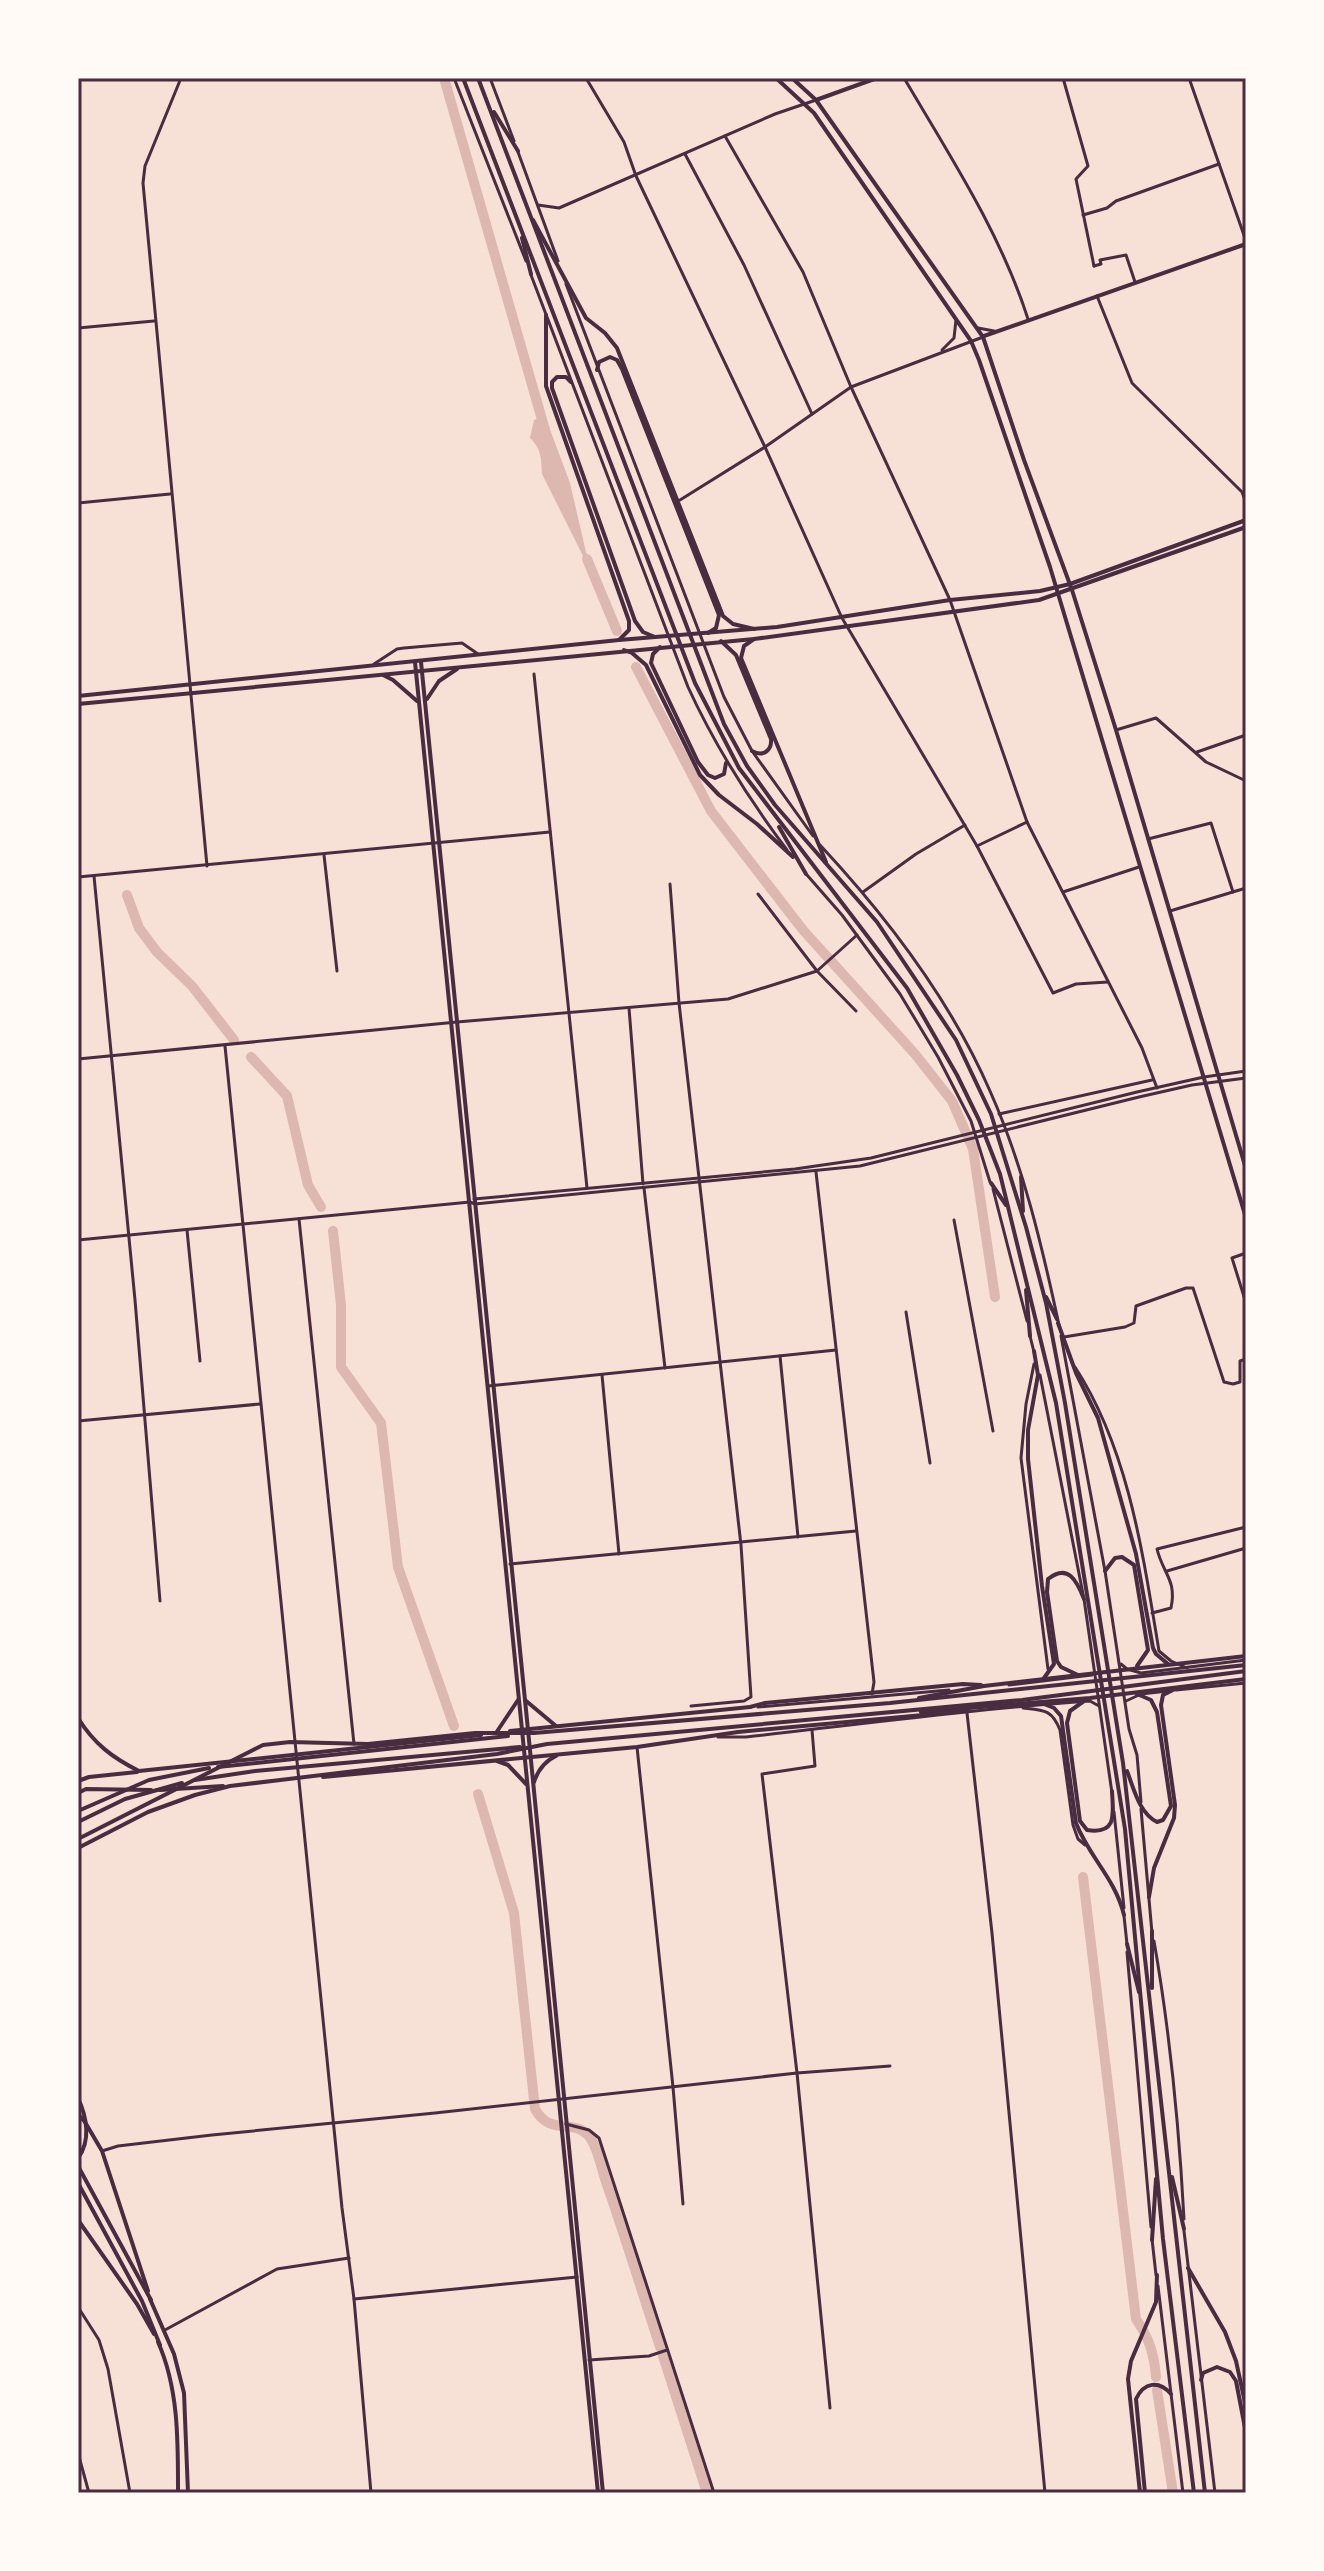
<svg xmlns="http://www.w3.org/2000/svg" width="1324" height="2571" viewBox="0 0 1324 2571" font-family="Cabin,sans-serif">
	<rect width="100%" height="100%" fill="#f7e1d7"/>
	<!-- water -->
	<path fill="#dcb8b0" d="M545,416L570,483L586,552L595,571L591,572L542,474C541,460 542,449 530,438L534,420Z"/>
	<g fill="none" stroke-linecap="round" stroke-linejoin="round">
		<!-- river -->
		<g stroke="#dcb8b0" stroke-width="10">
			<path d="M444,78L545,430"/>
			<path d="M587,559L617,631"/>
			<path d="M636,667L711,811L803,930L915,1054L952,1101L973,1149L995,1297"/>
			<path d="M127,895L139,928L157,952L192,986L234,1040"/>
			<path d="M251,1057L287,1096L308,1185L321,1207"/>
			<path d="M333,1231L341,1305V1367L381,1423L398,1567L454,1726"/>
			<path d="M478,1794L514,1913L535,2109C550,2136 573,2119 588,2135C598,2146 601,2168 606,2182C625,2236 642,2292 660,2347"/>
			<path d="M1083,1877L1136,2319C1149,2338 1154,2353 1156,2377"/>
			<path d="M663,2356L707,2493"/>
			<path d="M1157,2390L1173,2493"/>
		</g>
		<!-- minor -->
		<g stroke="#4a2c40" stroke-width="3">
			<path d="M181,78L145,166L143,183L207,866"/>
			<path d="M586,78L624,142L636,176L765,447L842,618L977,846L1053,993L1076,984L1108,982"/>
			<path d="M904,78C950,156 1000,232 1028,319"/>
			<path d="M1063,78L1088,166L1076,179L1094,266"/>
			<path d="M725,136L803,272L851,387L950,600L1027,822L1142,1048L1157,1088"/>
			<path d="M685,154L744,265L812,414"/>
			<path d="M1083,215L1107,208L1116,201L1219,164"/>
			<path d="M1094,266L1101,264L1100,260L1126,255L1135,282"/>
			<path d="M1097,296L1132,383L1242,492L1246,503"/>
			<path d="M78,328L154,321"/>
			<path d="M78,503L170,494"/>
			<path d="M374,664L397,649L404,648L462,643L478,654"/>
			<path d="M534,674L587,1188"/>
			<path d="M1116,730L1156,718L1206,762L1246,781"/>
			<path d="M1197,752L1246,735"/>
			<path d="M1148,839L1211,823L1233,892"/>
			<path d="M977,846L1027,822"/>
			<path d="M324,855L337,971"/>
			<path d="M94,876L135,1300L160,1601"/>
			<path d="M78,877L550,832"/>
			<path d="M670,884L679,1003L741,1545L751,1697L744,1701L691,1706"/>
			<path d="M863,892L916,854L965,825"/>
			<path d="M1063,892L1139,867"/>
			<path d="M758,894L817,971L856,1011"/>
			<path d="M1170,911L1246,888"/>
			<path d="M629,1008L643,1184"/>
			<path d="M225,1046L342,2208L354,2299L371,2493"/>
			<path d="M78,1059L457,1022L728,999L817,971L857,935"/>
			<path d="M999,1114L1152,1080"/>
			<path d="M816,1172L874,1682L872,1694"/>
			<path d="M644,1188L665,1368"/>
			<path d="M299,1219L354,1744"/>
			<path d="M954,1220L993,1431"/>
			<path d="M187,1230L200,1361"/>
			<path d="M1246,1253L1232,1258L1246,1303"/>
			<path d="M906,1312L930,1463"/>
			<path d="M1064,1337L1125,1327L1134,1323L1136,1306L1186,1288H1193L1224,1382L1233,1384L1240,1382V1361L1246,1359"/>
			<path d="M780,1356L798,1537"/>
			<path d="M602,1375L619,1554"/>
			<path d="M488,1386L836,1350"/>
			<path d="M78,1421L260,1404"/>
			<path d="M510,1564L856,1531"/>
			<path d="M1167,1571L1246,1548"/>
			<path d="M1152,1613L1171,1608C1177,1580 1163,1574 1157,1549L1246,1527"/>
			<path d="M967,1713L992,1933L1045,2493"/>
			<path d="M812,1730L815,1766L762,1774L797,2073L830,2408"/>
			<path d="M637,1747L673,2087L683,2204"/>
			<path d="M566,2124L589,2130L599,2138L714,2493"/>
			<path d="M102,2151L118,2146L212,2135L435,2113L797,2073L890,2066"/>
			<path d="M354,2299L577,2277"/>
			<path d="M78,2307L99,2340L108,2369L130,2493"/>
			<path d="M165,2330L277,2269L349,2258"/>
			<path d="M589,2360L649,2356L667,2350"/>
			<path d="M78,2453L89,2493"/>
			<path d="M355,2493L371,2492"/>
		</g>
		<!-- tertiary -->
		<g stroke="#4a2c40" stroke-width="3">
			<path d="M454,78L526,261"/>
			<path d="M490,78L514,141"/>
			<path d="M1189,78L1246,241"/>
			<path d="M518,152L558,261"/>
			<path d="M538,205L559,208L775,114L816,100"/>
			<path d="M531,275L688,687C715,746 748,798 787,850"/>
			<path d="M566,284L724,697L752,751L813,836"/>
			<path d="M978,328L994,331"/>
			<path d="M942,350L954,338L956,320"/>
			<path d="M680,500L765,447L851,387L983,337"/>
			<path d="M820,845C888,918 950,999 990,1091C1023,1165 1042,1246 1059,1325"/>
			<path d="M807,875L842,915L900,994L938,1057L971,1121L990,1182"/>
			<path d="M993,1189L1027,1321"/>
			<path d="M474,1199L795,1169L871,1158L1137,1092L1204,1077L1246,1071"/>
			<path d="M78,1240L470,1202L475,1204L860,1166L1139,1097L1192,1085L1246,1078"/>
			<path d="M1030,1336L1034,1352"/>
			<path d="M1061,1336L1105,1571L1129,1729L1137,1755L1141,1802"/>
			<path d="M1034,1364L1026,1404L1021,1458L1048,1669"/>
			<path d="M1075,1367C1129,1450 1143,1555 1159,1651L1171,1661L1187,1668"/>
			<path d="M1040,1375L1084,1599L1112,1793"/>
			<path d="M1121,1664L1127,1669L1141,1673L1246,1660"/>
			<path d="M1009,1685L1092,1675"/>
			<path d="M1176,1690L1246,1683"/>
			<path d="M1126,1701L1141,1694L1168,1691"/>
			<path d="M758,1707L949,1690"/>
			<path d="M1023,1708C1043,1710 1052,1709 1060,1730L1073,1825L1078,1839L1085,1845"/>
			<path d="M718,1737H746C860,1724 975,1709 1090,1701L1099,1706"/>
			<path d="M1141,1809L1152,1933"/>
			<path d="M1114,1812L1124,1908"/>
			<path d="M1124,1916L1127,1944"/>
			<path d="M1154,1941C1170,2033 1179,2125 1184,2219"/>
			<path d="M1127,1952L1151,2227"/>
			<path d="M1184,2231L1215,2493"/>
			<path d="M1152,2239L1156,2275"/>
			<path d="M1158,2286L1183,2493"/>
		</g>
		<!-- secondary -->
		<g stroke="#4a2c40" stroke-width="4">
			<path d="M776,78L814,113L971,341L979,360L1050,567L1246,1218"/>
			<path d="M792,78L816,100L983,337L1024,460L1072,590L1116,730L1246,1169"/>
			<path d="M816,100L877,78"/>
			<path d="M984,336L1246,244"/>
			<path d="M415,662L522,1730"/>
			<path d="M421,662L528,1730"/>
			<path d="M383,675L393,680L417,701"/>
			<path d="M78,696L619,640L777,627L950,600L1040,591L1070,584L1246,520"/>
			<path d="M427,699L439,681L457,669"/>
			<path d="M78,704L754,639L1039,600L1246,527"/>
			<path d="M497,1761L508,1765L526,1784"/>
			<path d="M534,1782C538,1770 545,1761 556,1756"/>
		</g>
		<!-- primary -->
		<g stroke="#4a2c40" stroke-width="4">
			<path d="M525,1700L556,1726"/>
			<path d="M78,1718C94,1744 113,1758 139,1771L481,1735"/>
			<path d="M522,1730L598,2493"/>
			<path d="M528,1730L603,2493"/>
			<path d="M510,1731L750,1707"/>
			<path d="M496,1733L518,1700"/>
			<path d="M323,1777L637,1747L738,1732"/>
			<path d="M78,1781L89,1777L137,1772"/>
			<path d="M160,1790L223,1786"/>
			<path d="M78,1793L86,1789L151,1790"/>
			<path d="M78,2098C87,2117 91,2141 78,2158"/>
			<path d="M85,2122L102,2151L148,2291"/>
			<path d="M78,2220L137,2304L154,2334"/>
			<path d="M150,2299L174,2354L184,2393L188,2493"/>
			<path d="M158,2342C179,2389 178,2443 178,2493"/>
		</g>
		<!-- trunk -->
		<g stroke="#4a2c40" stroke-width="4">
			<path d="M463,78L695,683L739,768L907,988L957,1075L979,1120L1000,1174L1056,1403L1125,1829L1163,2239L1194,2493"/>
			<path d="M478,78L724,724L747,766L775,805L877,922L956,1040L991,1114L1026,1227L1046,1303L1065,1403L1123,1763L1205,2493"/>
			<path d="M494,112L518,151"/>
			<path d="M533,220L586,318L605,333L617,348L723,616L733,624L754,629"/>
			<path d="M522,238L531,274"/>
			<path d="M546,315V386L629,621V630L619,640"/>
			<path d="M597,370L599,362L610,357L617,360L622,369L719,615L716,628L708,633"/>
			<path d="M571,382L566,377H557L552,382V388L635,621L643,632L655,637"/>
			<path d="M754,639L744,646L741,658L826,862"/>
			<path d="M721,641L736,655L771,739C772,751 763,757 752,751"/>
			<path d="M660,647L653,654L651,663L698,762L708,775L715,778L724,774L726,763"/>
			<path d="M624,650L632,653L646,665L700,775L719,795L757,824L793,857"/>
			<path d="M779,827L806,874"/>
			<path d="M1021,1177L1023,1211"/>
			<path d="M991,1183L1006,1205"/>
			<path d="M1026,1290L1030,1336"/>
			<path d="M1046,1297L1057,1319"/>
			<path d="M1058,1323L1076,1373L1098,1418L1136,1554L1153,1648L1156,1654L1168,1664"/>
			<path d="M1034,1351L1038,1375L1028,1430V1459L1042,1586L1054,1664L1044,1678"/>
			<path d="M1105,1571L1115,1558L1122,1557L1134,1565L1148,1650L1137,1666"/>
			<path d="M1078,1675L1061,1667L1057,1661L1047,1592L1048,1579C1068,1563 1077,1581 1084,1599"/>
			<path d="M919,1698L984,1686L1246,1656"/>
			<path d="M1084,1701L1070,1711L1067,1723L1080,1821L1087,1830C1118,1835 1113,1813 1112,1791"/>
			<path d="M1044,1704L1054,1708L1061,1716L1076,1823C1089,1857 1115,1878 1124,1915"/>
			<path d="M750,1707L765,1703L963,1684L981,1685"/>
			<path d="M921,1712L1090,1698L1246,1679"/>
			<path d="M738,1732L967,1711"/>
			<path d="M218,1767L508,1736"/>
			<path d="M1127,1771C1134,1789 1139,1813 1157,1822L1163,1820L1171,1806L1157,1712L1151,1700L1137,1694"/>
			<path d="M195,1780L255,1771L520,1747"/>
			<path d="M78,1811L149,1780L209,1768"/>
			<path d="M78,1822L125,1799L182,1783"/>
			<path d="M78,1839L263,1745L290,1742L368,1744L475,1733H534L890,1703L1246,1665"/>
			<path d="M78,1848L148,1812L195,1795L230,1786L497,1754L547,1744L1022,1700L1246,1671"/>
			<path d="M1149,1897L1154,1868L1174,1818L1175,1805L1161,1705L1163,1695L1175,1689"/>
			<path d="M1152,1931V1988"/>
			<path d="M1127,1944L1139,1992"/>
			<path d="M78,2114L85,2122"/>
			<path d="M78,2166L151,2300"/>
			<path d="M1172,2177L1184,2229"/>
			<path d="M78,2183L142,2301L160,2345"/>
			<path d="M1152,2240L1156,2179"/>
			<path d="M1188,2268L1225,2332L1236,2361L1246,2407"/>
			<path d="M1201,2380L1203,2373L1217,2367L1230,2372L1236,2381L1246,2433"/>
			<path d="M1140,2493L1128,2379L1131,2361L1156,2302L1157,2275"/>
			<path d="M1145,2493L1136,2399C1144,2382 1159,2380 1171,2394"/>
		</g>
	</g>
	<!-- border -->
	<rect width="1324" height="2571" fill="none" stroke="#fffaf5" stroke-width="160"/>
	<rect x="80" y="80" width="1164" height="2411" fill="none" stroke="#4a2c40" stroke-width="3"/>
</svg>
